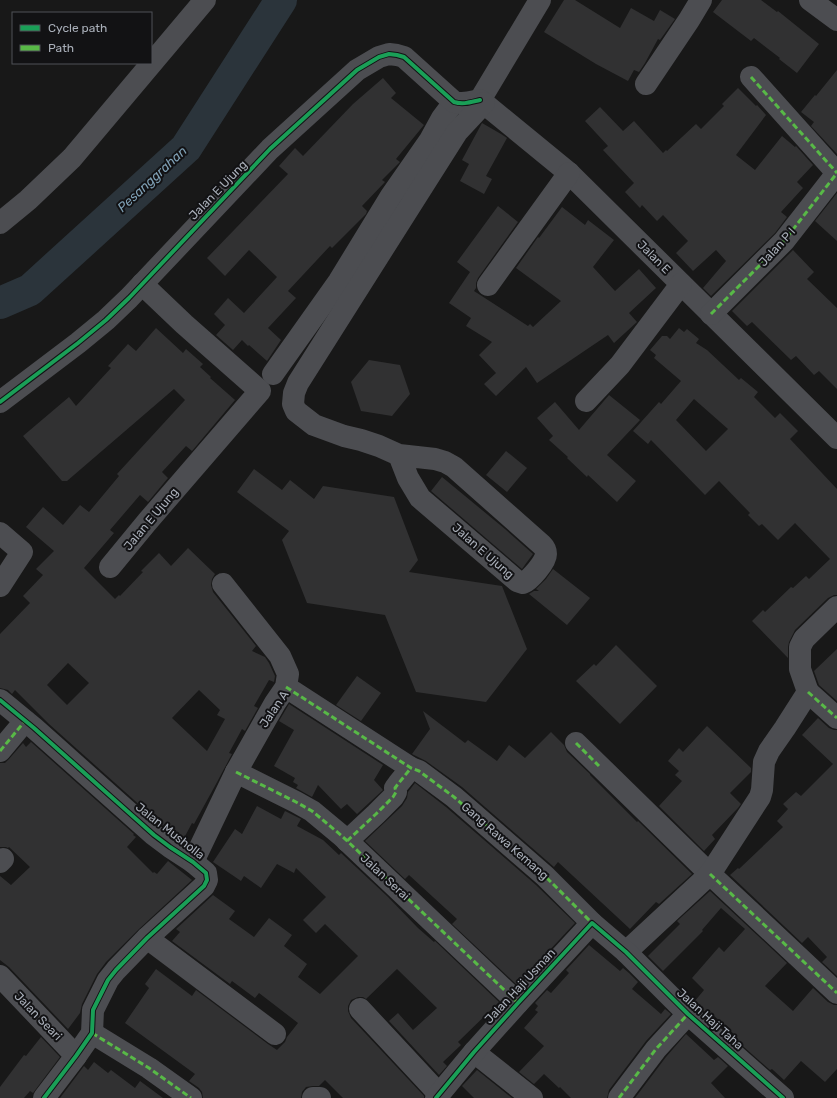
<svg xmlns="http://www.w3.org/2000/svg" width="837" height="1098" viewBox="0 0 837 1098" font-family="Rubik,sans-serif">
	<rect width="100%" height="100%" fill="#181818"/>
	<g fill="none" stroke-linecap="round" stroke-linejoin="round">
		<!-- river -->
		<path stroke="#2b343b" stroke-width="32" d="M0,303L30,290L186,148L281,0"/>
	</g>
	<!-- building -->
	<g fill="#313132" fill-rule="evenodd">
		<path d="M564,0H575L620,28L631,8L654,21L660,10L675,19L660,40L658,39L645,63L639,72L634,70L628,81L596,64L544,32Z"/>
		<path d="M722,0H761L777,12L778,11L819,44L797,73L779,59L780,58L754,38L751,41L713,12Z"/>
		<path d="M837,70V154L811,126L814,122L801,112L815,95L816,96Z"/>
		<path d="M383,78L396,93L391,98L424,125L396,159L400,162L382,180L385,182L362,206L367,211L366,214L332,248L330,246L288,291L296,298L268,328L281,340L267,361L249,345L248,346L242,340L233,350L216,335L225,325L214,314L228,298L244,313L277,277L249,250L225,276L207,258L288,174L279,166L295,148L303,156L353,104Z"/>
		<path d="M738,88L756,106L757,105L766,115L736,155L755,170L782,136L795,147L796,146L813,165L797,182L803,188L781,212L787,217L775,233L711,296L703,288L726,261L716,250L693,271L676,253L688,241L663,215L657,221L642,205L640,208L625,192L634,183L603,150L608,146L585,121L600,107L623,131L634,121L663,153L666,150L667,151L696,124L701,129L724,106L722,104Z"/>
		<path d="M482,123L501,134L507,138L486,176L492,179L484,194L460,181L469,164L462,160Z"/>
		<path d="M837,193V241L815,221Z"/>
		<path d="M498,206L518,222L478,278L476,283V288L474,291L528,326L530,324L533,327L561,301L516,268L538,237L539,238L562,207L585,225L588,220L614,240L593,267L615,291L639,269L656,288L629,313L637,322L614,343L608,335L537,383L526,367L496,396L484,384L496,373L479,355L492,342L466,326L471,318L449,303L470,272L457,262Z"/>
		<path d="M793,250L814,272L807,279L837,308V389L819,371L814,375L796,356L791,360L752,322L747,326L732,311Z"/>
		<path d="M156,328L183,353L186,349L203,364L200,367L211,377L210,378L235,400L192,451L186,446L162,472L168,478L148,502L140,495L110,530L114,533L84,568L115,599L119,595L120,596L143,572L141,571L159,553L171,566L188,548L215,574L212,579L211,585L213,592L256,646L252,651L265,657L269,663L275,676L274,682L269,680L254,706L258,708L245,731L242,729L229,753L232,754L216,784L194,824L192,823L183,840L162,825L49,724L15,690L12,694L8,690L0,688V634L30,603L23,596L43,575L36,569L54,551L26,527L43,507L63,525L80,505L89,512L119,476L117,474L185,400L174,389L67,481H62L23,436L69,397L76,406L111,368L108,366L128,344L136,351ZM68,663L89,683L67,705L47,685ZM199,690L220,710L217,715L225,719L207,751L172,718Z"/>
		<path d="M679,328L684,332L687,329L699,339L696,343L707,350L739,380L741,378L758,392L754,397L775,418L780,413L798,431L790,439L837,489V595H834L828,598L795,630L789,642L788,647V658L752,621L763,610L765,612L791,587L793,588L806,576L809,579L830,559L795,523L778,540L762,524L759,526L748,515L750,513L719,481L705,495L651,440L648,444L633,431L659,402L661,404L681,381L654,358L656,355L650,350L662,336H667L670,339ZM694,399L728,429L706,451L676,420Z"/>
		<path d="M369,360L400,365L410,394L392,416L361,411L351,382Z"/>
		<path d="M609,395L640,420L607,455L636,481L617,502L588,475L587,477L567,458L568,457L549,440L553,436L537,418L555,402L579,430Z"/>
		<path d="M506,451L527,468L507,492L486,475Z"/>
		<path d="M254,469L282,490L290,480L314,499L323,486L394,497L418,560L409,572L502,586L527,649L486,702L416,692L385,615L307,603L282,540L289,531L237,492Z"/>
		<path d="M442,477L505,529L533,554L527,562L522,569L431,491Z"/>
		<path d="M553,569L590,598L567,625L529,594L534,591H539L536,589L546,579Z"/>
		<path d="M616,645L657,686L620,724L576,681L594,664L596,666Z"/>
		<path d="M837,649V701L819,685L814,671Z"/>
		<path d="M357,676L381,693L361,721L336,705Z"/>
		<path d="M289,704L383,765L374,780L383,790L357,814L347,804L341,809L318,785L312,797L296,788L298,785L293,782L295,778L274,766L294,730L279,721Z"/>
		<path d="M423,711L465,743L468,740L497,761L509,745L525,758L551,732L564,745L567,752L590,774V775L637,822L638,821L692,874L659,904L656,902L630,929L558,862L554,867L462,787L426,761L412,754L430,729Z"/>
		<path d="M818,718L829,728L834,730H837V976L822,962L827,957L808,937L802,943L730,875L738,868L739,869L783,827L777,821L788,809L783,804L796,792L801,796L833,764L802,735Z"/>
		<path d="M707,726L751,768V772L730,793L741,804L738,808L712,835L715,839L704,851L659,806L682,781L675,775L679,771L668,761L679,748L683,752Z"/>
		<path d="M31,742L134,834L133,835L136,837L127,847L153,873L154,872L157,874L168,861L192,880L139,929L106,962L97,974L82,1004L80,1013L68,1029L9,967L0,960V876L11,885L30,867L9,847L8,848L6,847H0V763H5L9,759L23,743L26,747Z"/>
		<path d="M415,783L446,807L536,885L575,923L517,985L452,924L457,919L409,875L405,879L365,841L402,806L407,798L408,792Z"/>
		<path d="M257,806L281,819L285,811L301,819L297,826L323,840L339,855L341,853L387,896L418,928L434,942L435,941L499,1002L458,1042L461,1045L443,1062L447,1066L439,1075L389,1021L398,1013L413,1030L437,1008L397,969L366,999L363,997H358L351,1000L348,1006V1011L351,1018L424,1096V1098H343L325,1080L319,1086H313L306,1087L302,1092L301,1098H203L202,1092L199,1088L189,1081L195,1074L125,1023L149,988L145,984L156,969L192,996L196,990L268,1044L277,1050L285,1042L287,1037L298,1023L259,993L255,998L232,981L230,984L172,941L180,932L176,929L213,895L235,911L229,919L254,937L269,918L292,935L284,946L307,964L298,977L320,994L358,956L325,924L316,933L303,920L326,897L296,868L294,873L277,864L261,888L244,876L241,881L213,862L235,829L242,834Z"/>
		<path d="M710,891L787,963L765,986L793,1011L813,988L828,1002L834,1005H837V1069L825,1082L801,1061L784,1080L772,1069L770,1070L736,1040L737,1038L734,1036L735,1035L711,1013L709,1016L694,1002L704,990L692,978L719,947L724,952L745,929L721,908L702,930L703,931L663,971L648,956L680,924L677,921Z"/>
		<path d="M589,945L620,971L623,968L629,973L638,982L632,989L661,1014L665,1009L671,1014L646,1041L609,1090L607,1098H571L560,1087L559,1088L544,1074L534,1084L519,1072L544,1046L524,1028L538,1012L535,1010L538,1006L535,1003L547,990L551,993L569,973L566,970Z"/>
		<path d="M686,1034L714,1060L718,1057L728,1066L711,1083L725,1098H635L666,1057Z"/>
		<path d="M41,1037L60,1057L33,1093L30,1091L24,1098H0V1087L24,1055L26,1056Z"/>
		<path d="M94,1062L108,1073L111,1070L135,1088L140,1081L163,1098H60L84,1066L88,1070Z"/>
		<path d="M477,1070L512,1098H474L462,1086Z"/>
	</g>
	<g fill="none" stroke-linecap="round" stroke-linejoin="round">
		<!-- minor -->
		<g stroke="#4c4d51" stroke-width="22">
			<path d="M810,0L837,20"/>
			<path d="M751,77L837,173"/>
			<path d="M646,84L689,20L701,0"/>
			<path d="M480,100L569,173L837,438"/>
			<path d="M480,100L540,0"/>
			<path d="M0,223L28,200L72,158L205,0"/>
			<path d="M488,285L569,173"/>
			<path d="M711,314L784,241L837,173"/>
			<path d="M273,374L339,281L391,196L430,140L442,118L454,102"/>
			<path d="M586,401L620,365L681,284"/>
			<path d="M0,402L78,343L106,320L129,298L270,149L357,70L379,57L389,54L397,55L404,57L454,102C463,105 471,102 480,100"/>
			<path d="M399,455L408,478L420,498L517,581L523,583C530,580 546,562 546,554C546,551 544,547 542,545L454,467L445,462L435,459L399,455L379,446L361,440L344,436L314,425L296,411L293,404L294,393L298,383L457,132L484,103"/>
			<path d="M0,533L22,552L0,586"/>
			<path d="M110,567L147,522L260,391L184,324L142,284"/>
			<path d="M286,687L411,768L419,771L454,797L545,876L592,923"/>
			<path d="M808,692L837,718"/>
			<path d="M0,700L34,728L154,835L170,847L193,862L206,873L207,880L204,886L147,938L116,970L108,980L93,1010L92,1033L76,1056L44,1098"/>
			<path d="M576,743L710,874L837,993"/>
			<path d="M0,751L25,721"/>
			<path d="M236,772L296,802L312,811L342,836L518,1003"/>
			<path d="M347,841L376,814L393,797L396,792L395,788L398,784L411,768"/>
			<path d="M0,862L3,859"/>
			<path d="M193,862L236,772L275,703L286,687L288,674L280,656L223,584"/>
			<path d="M147,938L275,1034"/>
			<path d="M626,952L710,874L760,797L762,790L764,762L769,751L785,728L808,692L800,669V647L804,639L837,607"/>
			<path d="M0,976L76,1056"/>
			<path d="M360,1009L439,1094"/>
			<path d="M92,1033L149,1068L191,1098"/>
			<path d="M474,1052L532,1098"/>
			<path d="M313,1098H320"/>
			<path d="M436,1098L474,1052L518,1003L592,923L626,952L688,1014L783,1098"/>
			<path d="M619,1098L656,1049L688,1014"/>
		</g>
		<!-- quiet -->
		<g stroke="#58b947" stroke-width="3" stroke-dasharray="6 3" stroke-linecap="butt">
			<path d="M751,77L837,173"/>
			<path d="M711,314L784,241L837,173"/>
			<path d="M286,687L411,768L419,771L454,797L545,876L592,923"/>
			<path d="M808,692L837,718"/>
			<path d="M576,743L599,766"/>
			<path d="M0,751L25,721"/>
			<path d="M236,772L296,802L312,811L342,836L518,1003"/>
			<path d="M347,841L376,814L393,797L396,792L395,788L398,784L411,768"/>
			<path d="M710,874L837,993"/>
			<path d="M92,1033L149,1068L191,1098"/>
			<path d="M619,1098L656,1049L688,1014"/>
		</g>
		<defs>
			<g id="cycleway">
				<path d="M0,402L78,343L106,320L129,298L270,149L357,70L379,57L389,54L397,55L404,57L454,102C463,105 471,102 480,100"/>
				<path d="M0,700L34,728L154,835L170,847L193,862L206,873L207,880L204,886L147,938L116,970L108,980L93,1010L92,1033L76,1056L44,1098"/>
				<path d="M436,1098L474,1052L518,1003L592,923L626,952L688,1014L783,1098"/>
			</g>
		</defs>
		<!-- cycleway casing -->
		<use href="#cycleway" stroke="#121214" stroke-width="6"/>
		<!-- cycleway -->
		<use href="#cycleway" stroke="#1a9f57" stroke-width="4"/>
	</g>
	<g text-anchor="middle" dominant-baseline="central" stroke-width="4" stroke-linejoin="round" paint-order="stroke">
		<!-- street labels -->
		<g font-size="12" fill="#a9afb9" stroke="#121214">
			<text transform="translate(218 190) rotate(-46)">Jalan E Ujung</text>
			<text transform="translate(777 247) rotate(-48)">Jalan P I</text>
			<text transform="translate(654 257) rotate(45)">Jalan E</text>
			<text transform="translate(151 519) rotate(-50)">Jalan E Ujung</text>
			<text transform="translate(483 551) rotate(41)">Jalan E Ujung</text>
			<text transform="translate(274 709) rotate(-56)">Jalan A</text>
			<text transform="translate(170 831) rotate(38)">Jalan Musholla</text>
			<text transform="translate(505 841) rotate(41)">Gang Rawa Kemang</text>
			<text transform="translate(385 877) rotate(43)">Jalan Serai</text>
			<text transform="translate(520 986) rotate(-47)">Jalan Haji Usman</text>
			<text transform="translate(38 1016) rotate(46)">Jalan Seari</text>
			<text transform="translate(710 1019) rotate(42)">Jalan Haji Taha</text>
		</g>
		<!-- water labels -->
		<g font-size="13" font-style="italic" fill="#7fa0b5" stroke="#121214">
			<text transform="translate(152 179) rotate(-43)">Pesanggrahan</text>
		</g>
	</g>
	<!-- legend -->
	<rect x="12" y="12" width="140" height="52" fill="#121214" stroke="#4e5156"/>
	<rect x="20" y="25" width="20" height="6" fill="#1a9f57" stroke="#4e5156"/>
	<text x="48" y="32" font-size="12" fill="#a9afb9">Cycle path</text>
	<rect x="20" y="45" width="20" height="6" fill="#58b947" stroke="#4e5156"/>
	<text x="48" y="52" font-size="12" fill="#a9afb9">Path</text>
</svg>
